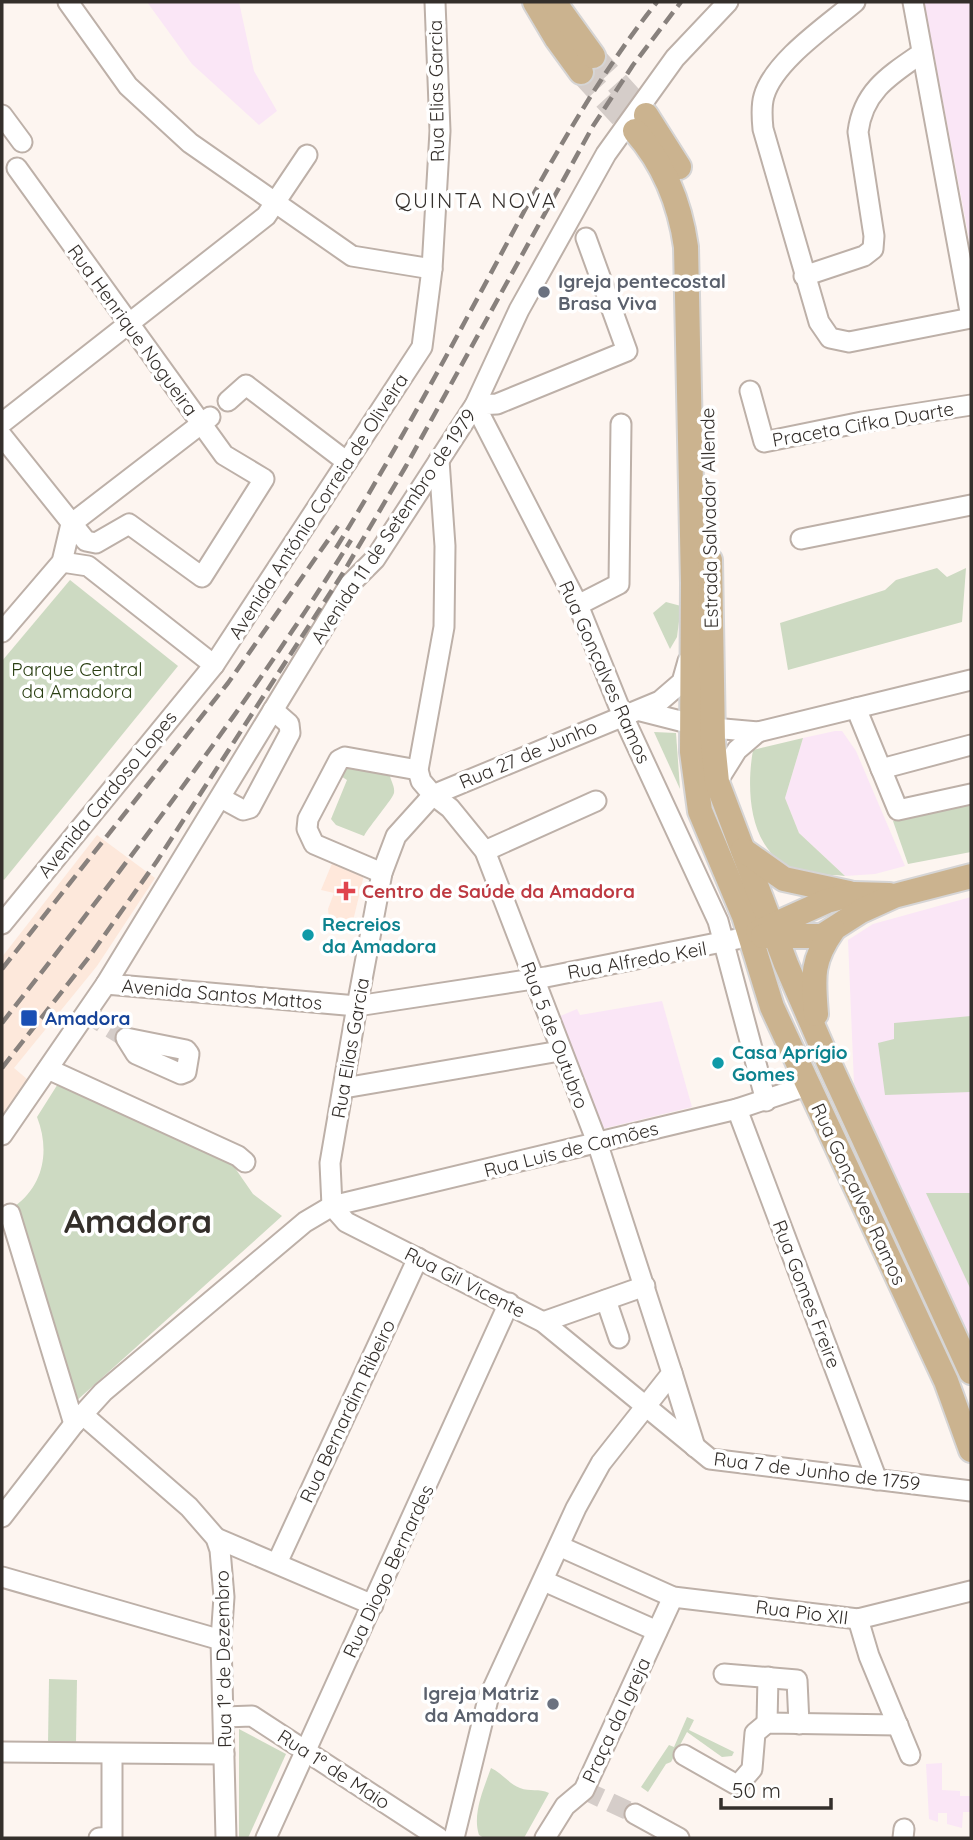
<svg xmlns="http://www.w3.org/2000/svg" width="973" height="1840" viewBox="0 0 973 1840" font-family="Quicksand,sans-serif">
	<rect width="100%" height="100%" fill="#fdf5f0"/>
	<!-- built -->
	<path fill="#fde8db" d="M97,835L155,878L97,966L14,1068L34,1085L2,1125V957Z"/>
	<!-- education -->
	<g fill="#fae6f6">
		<path d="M147,2H239L254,71L277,111L259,125L192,64Z"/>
		<path d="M924,2H971V249Z"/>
		<path d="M835,731H842L856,751L905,866L875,874L845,876L799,833L785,798L803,738Z"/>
		<path d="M971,897V1340L854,1084L848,940L873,924Z"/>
		<path d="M662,1001L692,1107L602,1129L558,1017L577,1009L580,1015Z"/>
		<path d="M942,1763V1790L960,1791V1796H971L970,1812H963L962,1828L947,1824V1813H938V1822L929,1819L926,1764Z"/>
	</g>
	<!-- medical -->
	<path fill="#ffe8db" d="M333,861L364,875L353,921L329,918L328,909L334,893L321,890Z"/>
	<!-- green -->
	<g fill="#cddac2">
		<path d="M937,568L947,577L966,568L962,622L788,670L780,623L885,590L896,580Z"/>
		<path d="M70,580L178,666L4,880L2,878V661Z"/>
		<path d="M666,602L681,606L677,637L670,649L653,613Z"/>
		<path d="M654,732L676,733L680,789Z"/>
		<path d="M803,738L785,798L799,833L845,876C828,874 806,875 790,867C749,848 746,790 753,750Z"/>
		<path d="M343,762L355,769L390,776C391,781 395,787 394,793C392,800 370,825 364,836L336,825L331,819L347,780L336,773Z"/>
		<path d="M971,799V852L908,864L893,821Z"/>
		<path d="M971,1016V1092L885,1095L878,1043L894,1039V1023Z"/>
		<path d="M61,1079L237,1159L235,1168L253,1194L282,1216L74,1403L15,1206C44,1185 50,1150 37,1117Z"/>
		<path d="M926,1193H971V1290Z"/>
		<path d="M49,1679L77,1680L76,1743H48Z"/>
		<path d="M687,1717L694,1720L689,1730L734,1752L732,1756L722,1757L687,1732L671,1762L666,1764L648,1792L641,1787L669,1745L674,1747Z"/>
		<path d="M239,1729L286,1754L248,1838H239Z"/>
		<path d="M491,1768C502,1773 508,1783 520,1788C530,1792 539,1788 549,1793L524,1838H484L479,1835C472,1814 484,1788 491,1768Z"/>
	</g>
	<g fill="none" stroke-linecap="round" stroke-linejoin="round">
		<!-- minor-tunnel -->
		<g stroke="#d5cdc9" stroke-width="19" stroke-dasharray="19 10" stroke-linecap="butt">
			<path d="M86,1013L126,1038"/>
			<path d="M584,1790L635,1814"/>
		</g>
		<!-- major-tunnel -->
		<g stroke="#d5cdc9" stroke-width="24" stroke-dasharray="24 12" stroke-linecap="butt">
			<path d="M593,56L646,115"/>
			<path d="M581,72L635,131"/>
		</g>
		<defs>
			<g id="minor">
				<path d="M68,2L128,86L190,143L352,256L432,269"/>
				<path d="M855,2C828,25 774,61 764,96C761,106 762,119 763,129L819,322L830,338L849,342L971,318"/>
				<path d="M913,2L971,317"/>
				<path d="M2,115L22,142"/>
				<path d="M586,238L627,351L497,404L475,405L578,605L622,714L718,921L766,1101"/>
				<path d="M804,276L864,256L873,249L874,236L858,132C863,91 890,75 922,53"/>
				<path d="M750,391L764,442L862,422L971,405"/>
				<path d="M228,401L246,385L347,462"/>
				<path d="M2,423L266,216L307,155"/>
				<path d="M2,436L86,541L96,543L129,524L202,577L264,479L224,455L17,168"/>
				<path d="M439,460L445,546L444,627L418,770L421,781L433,795L450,808L485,851L597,1142L672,1373L601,1463L576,1508L488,1699L454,1838"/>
				<path d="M801,539L971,505"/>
				<path d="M62,562L88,566L214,665"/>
				<path d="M578,605L619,584L621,424"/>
				<path d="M2,632L62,562L71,524L210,417"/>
				<path d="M856,708L898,810L971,794"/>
				<path d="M641,711L692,724"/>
				<path d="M713,728L758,732L971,680"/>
				<path d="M881,769L971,745"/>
				<path d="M717,782L737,750L758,732"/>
				<path d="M221,798L243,810L250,808L290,733L289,724L273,710"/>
				<path d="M485,851L596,801"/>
				<path d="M382,873L314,844L307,829L308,819L339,760L345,757L418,770"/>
				<path d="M2,924L214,665L422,347L432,269L440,131L435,2"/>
				<path d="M106,984L350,584L375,559L475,405L519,310L606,154L675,58L728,2"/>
				<path d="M126,1038L186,1050L189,1054L186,1072L181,1074L136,1054Z"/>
				<path d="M48,1069L238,1156L245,1162"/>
				<path d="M344,1088L560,1051"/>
				<path d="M737,1109L877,1480"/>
				<path d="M2,1135L106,984L357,1006L546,977L737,939"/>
				<path d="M332,1206L330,1163L357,1006L382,873L396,836L433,795L660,701L682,682L688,661"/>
				<path d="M332,1206L346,1222L543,1322L710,1459L971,1491"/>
				<path d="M10,1214L74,1424"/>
				<path d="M606,1300L619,1338"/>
				<path d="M543,1322L645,1286"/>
				<path d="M672,1373L695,1447"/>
				<path d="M82,1414L189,1507L216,1538L220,1550L224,1597L221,1640L226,1838"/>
				<path d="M2,1517L74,1424L103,1392L305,1222L332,1206L737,1109L809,1085"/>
				<path d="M216,1538L373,1605"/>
				<path d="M559,1546L673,1597L858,1619L971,1591"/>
				<path d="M277,1563L418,1258"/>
				<path d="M2,1577L221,1640"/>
				<path d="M544,1581L657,1631"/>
				<path d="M858,1619L869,1656L910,1755"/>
				<path d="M724,1674L797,1680L799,1724"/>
				<path d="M224,1717L252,1716L439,1838"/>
				<path d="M767,1723L768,1677"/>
				<path d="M2,1752L224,1754"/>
				<path d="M684,1755L735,1784H739L752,1769L755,1733L767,1723L898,1725"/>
				<path d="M635,1814L679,1838"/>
				<path d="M99,1838L112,1837V1754"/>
				<path d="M266,1838L509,1303"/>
				<path d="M545,1838L565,1806L584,1790L673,1597"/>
				<path d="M903,1838L904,1829"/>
			</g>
			<g id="major">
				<path d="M535,2L557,39L581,72"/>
				<path d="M554,2L593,56"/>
				<path d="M646,115L679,167"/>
				<path d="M635,131C664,164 680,204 686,247L693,583L692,752L700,811L744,916L772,1007L946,1381L971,1450"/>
				<path d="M710,560L713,742L717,782L786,964L829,1063L971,1372"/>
				<path d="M743,850L784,879L849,893"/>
				<path d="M758,932L827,901L854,894L889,895"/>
				<path d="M763,936H822L861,911L894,896L971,876"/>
				<path d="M816,1014C813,977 811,961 833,930"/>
			</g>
		</defs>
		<!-- minor casing -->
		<use href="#minor" stroke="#bdb0a8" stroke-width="23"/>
		<!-- major casing -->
		<use href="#major" stroke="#d6d5d5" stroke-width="28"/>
		<!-- minor -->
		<use href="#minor" stroke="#fff" stroke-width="19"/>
		<!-- major -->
		<use href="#major" stroke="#cbb38f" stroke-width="24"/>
		<!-- rail -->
		<g stroke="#88817d" stroke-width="4.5" stroke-dasharray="14 7" stroke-linecap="butt">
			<path d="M336,548C394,454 446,357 498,260C546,170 594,81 657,2"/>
			<path d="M2,969L228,683L338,526"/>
			<path d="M2,1023C124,867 246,709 351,540"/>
			<path d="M2,1068L89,957L157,861L343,573L406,466L593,126L633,65L681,2"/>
		</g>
	</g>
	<!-- markers -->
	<g fill="#6b7280" stroke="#fff" stroke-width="2.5">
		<circle cx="544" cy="292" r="7"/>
		<circle cx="553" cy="1704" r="7"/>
	</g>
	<path fill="#e0444e" stroke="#fff" stroke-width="2.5" d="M342.5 880.5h7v7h7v7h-7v7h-7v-7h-7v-7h7z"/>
	<g fill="#0f9aa8" stroke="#fff" stroke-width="2.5">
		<circle cx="308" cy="935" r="7"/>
		<circle cx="718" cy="1063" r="7"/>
	</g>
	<rect fill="#1a4fb4" stroke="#fff" stroke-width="2.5" x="20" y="1009" width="18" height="18" rx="3.5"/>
	<g text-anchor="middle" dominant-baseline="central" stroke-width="7" stroke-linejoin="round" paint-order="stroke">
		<!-- street labels -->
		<g font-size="19" fill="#342f2b" stroke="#fff">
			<text transform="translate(436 91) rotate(-91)">Rua Elias Garcia</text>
			<text transform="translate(133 330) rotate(54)">Rua Henrique Nogueira</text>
			<text transform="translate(863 424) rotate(-10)">Praceta Cifka Duarte</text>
			<text transform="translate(318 506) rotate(-57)">Avenida António Correia de Oliveira</text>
			<text transform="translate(709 518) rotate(-91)">Estrada Salvador Allende</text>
			<text transform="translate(393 526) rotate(-56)">Avenida 11 de Setembro de 1979</text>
			<text transform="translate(605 672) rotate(66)">Rua Gonçalves Ramos</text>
			<text transform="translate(528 754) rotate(-23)">Rua 27 de Junho</text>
			<text transform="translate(107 794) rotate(-51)">Avenida Cardoso Lopes</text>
			<text transform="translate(637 960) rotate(-10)">Rua Alfredo Keil</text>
			<text transform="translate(222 994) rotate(5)">Avenida Santos Mattos</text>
			<text transform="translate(555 1035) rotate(69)">Rua 5 de Outubro</text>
			<text transform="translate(350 1048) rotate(-80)">Rua Elias Garcia</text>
			<text transform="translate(571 1149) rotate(-14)">Rua Luis de Camões</text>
			<text transform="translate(859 1194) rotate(65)">Rua Gonçalves Ramos</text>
			<text transform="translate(465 1282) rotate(27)">Rua Gil Vicente</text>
			<text transform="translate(807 1294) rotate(69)">Rua Gomes Freire</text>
			<text transform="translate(347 1411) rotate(-65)">Rua Bernardim Ribeiro</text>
			<text transform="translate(817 1471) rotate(7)">Rua 7 de Junho de 1759</text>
			<text transform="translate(388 1571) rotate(-65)">Rua Diogo Bernardes</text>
			<text transform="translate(802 1612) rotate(7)">Rua Pio XII</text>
			<text transform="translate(223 1659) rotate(-91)">Rua 1º de Dezembro</text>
			<text transform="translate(616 1720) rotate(-65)">Praça da Igreja</text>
			<text transform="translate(334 1769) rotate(33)">Rua 1º de Maio</text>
		</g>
		<!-- worship labels -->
		<g font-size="19" font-weight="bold" fill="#5b616d" stroke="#fff" text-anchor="start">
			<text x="558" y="281">Igreja pentecostal<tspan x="558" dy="22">Brasa Viva</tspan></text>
			<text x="539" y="1693" text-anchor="end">Igreja Matriz<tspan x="539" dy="22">da Amadora</tspan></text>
		</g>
		<!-- park labels -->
		<g font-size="19" fill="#293e11" stroke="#fff">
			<text x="77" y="669">Parque Central<tspan x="77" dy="22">da Amadora</tspan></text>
		</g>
		<!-- health labels -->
		<g font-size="19" font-weight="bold" fill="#be3a42" stroke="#fff" text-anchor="start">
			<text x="362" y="891">Centro de Saúde da Amadora</text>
		</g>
		<!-- culture labels -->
		<g font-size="19" font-weight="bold" fill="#0d838f" stroke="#fff" text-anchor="start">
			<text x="322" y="924">Recreios<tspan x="322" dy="22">da Amadora</tspan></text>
			<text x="732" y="1052">Casa Aprígio<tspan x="732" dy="22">Gomes</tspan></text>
		</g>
		<!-- transit labels -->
		<g font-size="19" font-weight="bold" fill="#164399" stroke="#fff" text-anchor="start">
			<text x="45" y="1018">Amadora</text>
		</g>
		<!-- neighbourhood labels -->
		<g font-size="21" letter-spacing="2" fill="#342f2b" stroke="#fff">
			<text x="476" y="200">QUINTA NOVA</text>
		</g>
		<!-- town labels -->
		<g font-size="33" font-weight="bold" fill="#342f2b" stroke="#fff">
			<text x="138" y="1220">Amadora</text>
		</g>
	</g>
	<!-- border -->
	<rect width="973" height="1840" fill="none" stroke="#342f2b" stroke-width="7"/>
	<!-- scale -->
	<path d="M721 1798v10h110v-10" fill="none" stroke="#342f2b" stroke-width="3.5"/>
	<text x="732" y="1798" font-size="21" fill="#342f2b" stroke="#ffffff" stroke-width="5" paint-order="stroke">50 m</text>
</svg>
